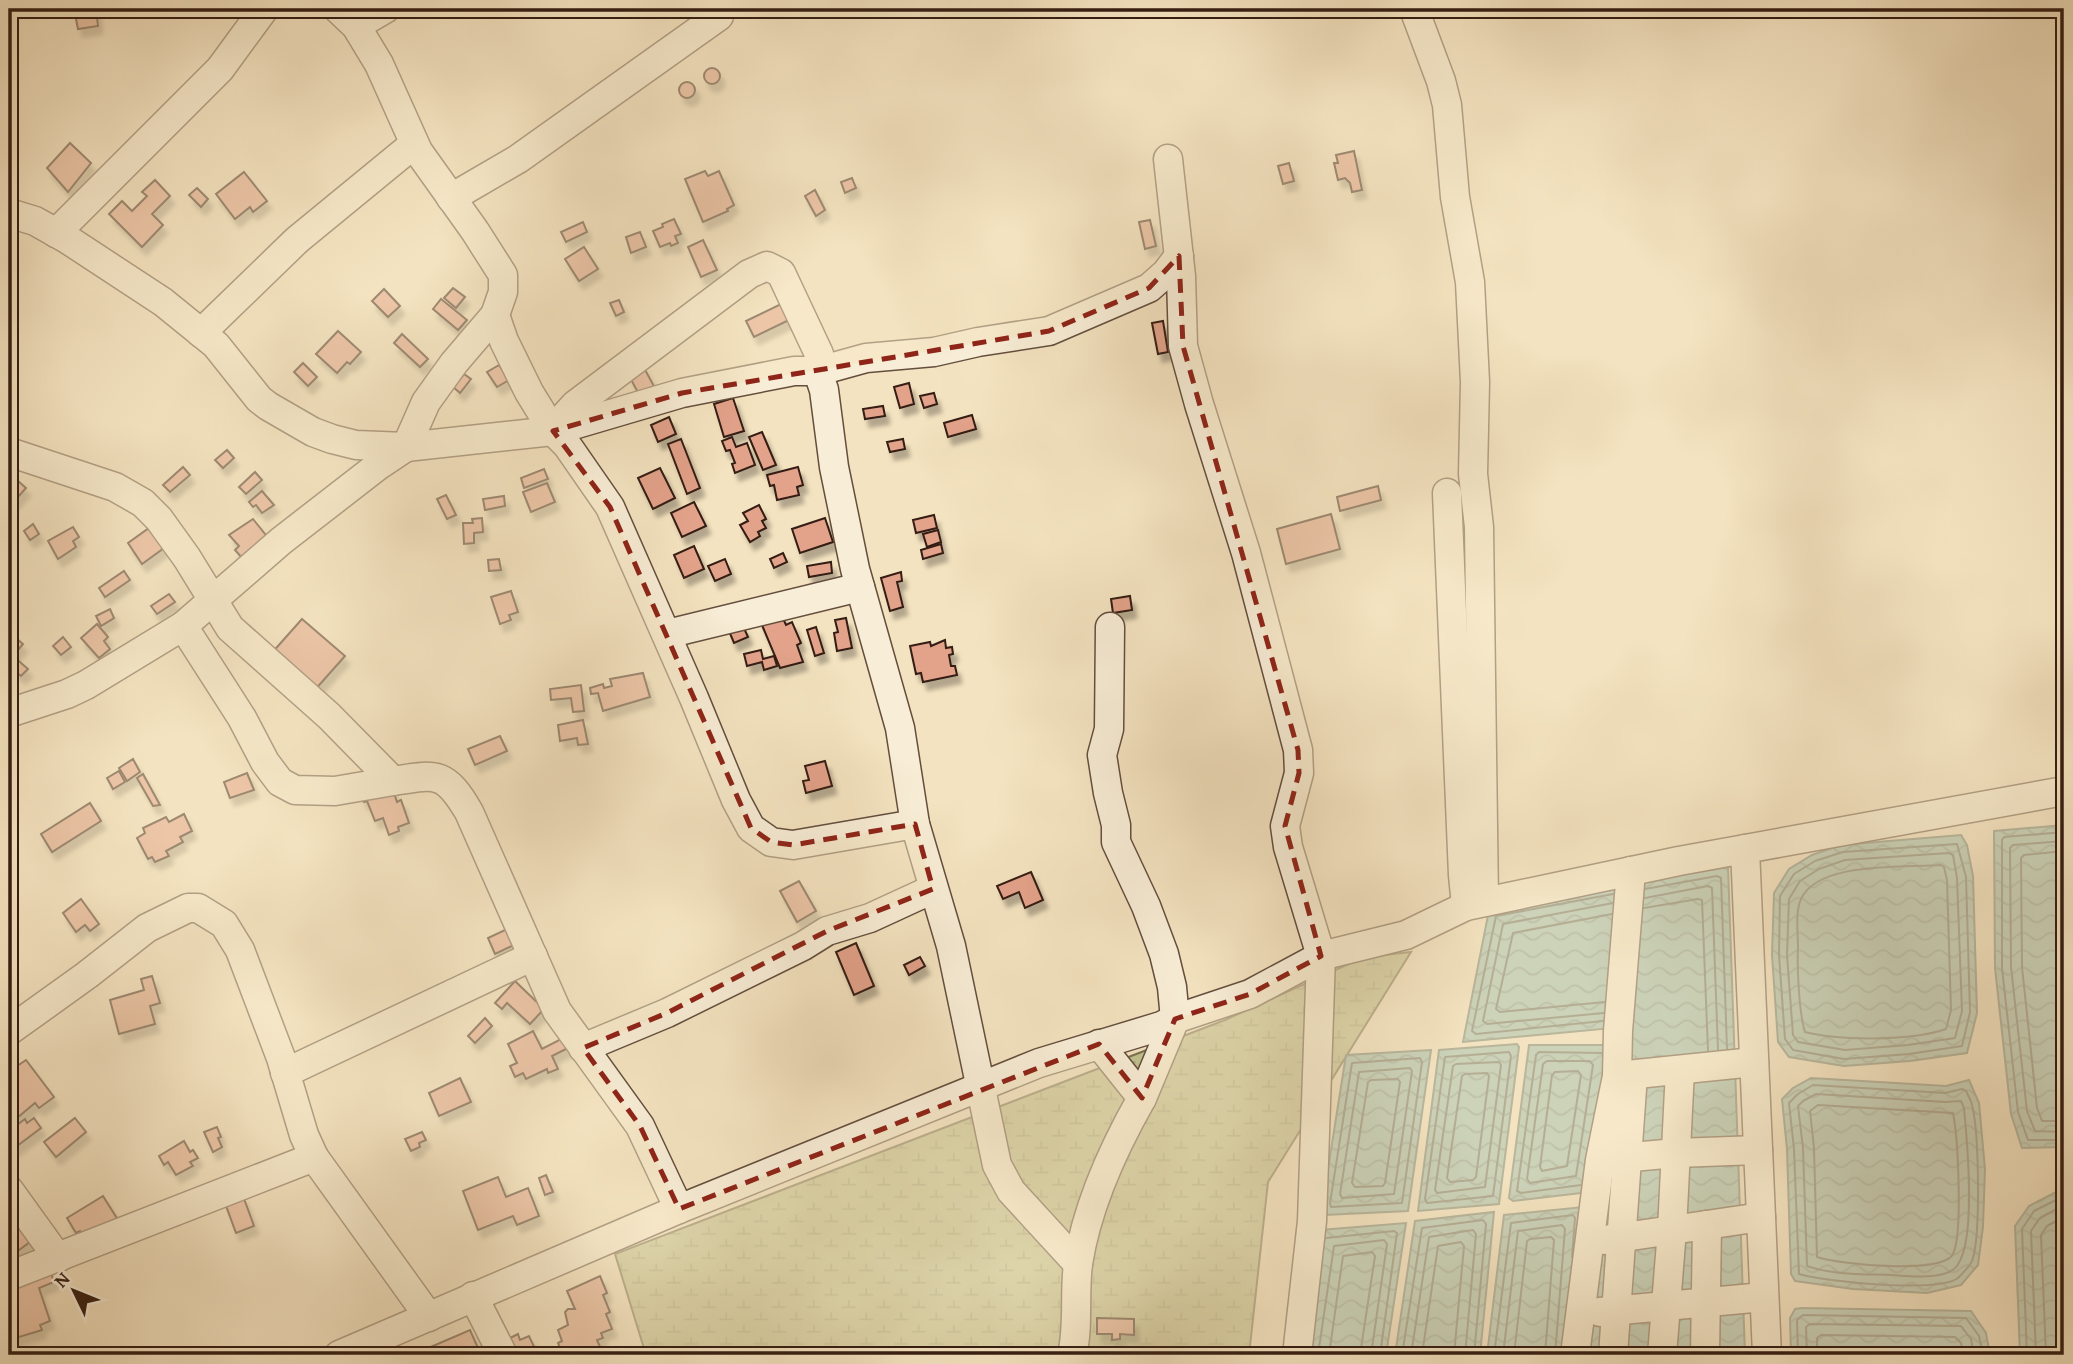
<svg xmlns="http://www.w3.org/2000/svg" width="2073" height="1364" viewBox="0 0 2073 1364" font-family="'Gentium Book Plus',serif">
	<defs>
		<pattern id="wetland-marsh" width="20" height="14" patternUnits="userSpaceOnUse" patternTransform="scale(1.75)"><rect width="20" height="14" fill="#c1c28e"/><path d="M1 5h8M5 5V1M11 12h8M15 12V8" fill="none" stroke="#a6a679"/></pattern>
		<pattern id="water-waves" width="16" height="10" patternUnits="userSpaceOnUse" patternTransform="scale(1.75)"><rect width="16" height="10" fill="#9cbeb1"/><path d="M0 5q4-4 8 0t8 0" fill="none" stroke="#809a8f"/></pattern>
		<filter id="shadow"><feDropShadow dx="4.5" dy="8" stdDeviation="2" flood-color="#0004"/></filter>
	</defs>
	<rect width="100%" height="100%" fill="#f4e3c0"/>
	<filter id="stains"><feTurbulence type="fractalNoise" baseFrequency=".00286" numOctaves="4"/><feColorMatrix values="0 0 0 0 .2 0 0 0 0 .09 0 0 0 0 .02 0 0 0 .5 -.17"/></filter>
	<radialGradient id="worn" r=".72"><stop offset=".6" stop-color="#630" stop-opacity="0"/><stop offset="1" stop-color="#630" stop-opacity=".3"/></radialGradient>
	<!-- wetland -->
	<path fill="url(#wetland-marsh)" stroke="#7a7050" stroke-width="2" d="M1411,952L1268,1182L1249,1355H646L615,1254L1225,1020L1364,957Z"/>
	<!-- water -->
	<g fill="url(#water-waves)" stroke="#727e71" stroke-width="2">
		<path d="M2064,825V1147L2022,1148L2011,1114L1995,968L1994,831Z"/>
		<path d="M1961,835L1967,845L1973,876L1977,1013L1967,1053L1910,1061L1844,1066L1789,1057L1778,1042L1772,955L1774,893L1789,869L1812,855L1841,845Z"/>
		<path d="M1728,866L1745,1355H1583L1623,1027L1463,1042L1489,910Z"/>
		<path d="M1517,1044L1519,1047L1499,1204L1418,1211L1439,1050Z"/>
		<path d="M1529,1045H1612L1587,1190L1581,1193L1513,1201L1509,1198Z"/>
		<path d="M1431,1050L1408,1211L1324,1215L1321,1213L1346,1055Z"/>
		<path d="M1811,1078L1946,1086L1969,1080L1979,1103L1985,1169L1983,1227L1978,1265L1961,1285L1927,1293L1853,1289L1795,1281L1791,1274L1787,1149L1782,1099L1793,1088Z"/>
		<path d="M2064,1188V1355H2020L2015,1226L2029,1206Z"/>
		<path d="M1583,1207L1571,1355H1487L1504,1215Z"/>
		<path d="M1494,1212L1480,1355H1395L1415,1221Z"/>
		<path d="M1406,1223L1386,1355H1302L1320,1230Z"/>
		<path d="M1802,1308L1971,1311L1986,1333L1990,1355H1791L1790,1318L1795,1309Z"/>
	</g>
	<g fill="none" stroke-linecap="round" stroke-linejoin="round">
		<!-- shore -->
		<g stroke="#686e62" stroke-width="2">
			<path d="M2064,832L2004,837L2002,840V968L2018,1112L2028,1140H2064"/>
			<path d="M2064,841L2013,845L2010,848L2011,967L2027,1111L2035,1131L2064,1132"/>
			<path d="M1957,844L1966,877L1970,1012L1962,1046L1909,1054L1844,1059L1793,1050L1785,1039L1779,955L1780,896L1794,874L1815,861L1843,852Z"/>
			<path d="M2064,851L2024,855L2021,858L2022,967L2037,1108L2042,1121H2064"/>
			<path d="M1949,853L1953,855L1957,878L1962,1011L1955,1038L1908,1045L1845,1050L1798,1042L1793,1035L1787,955L1789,899L1800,881L1819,869L1845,860Z"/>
			<path d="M1941,865L1944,867L1947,880L1951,1010L1946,1029C1911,1041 1841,1041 1805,1032C1799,1013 1797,968 1798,947C1798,933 1795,912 1801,899C1818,861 1905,868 1941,865Z"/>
			<path d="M1645,889L1717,876L1721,878L1727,1049"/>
			<path d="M1645,898L1708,886L1712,888L1718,1050"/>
			<path d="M1644,908L1698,899L1702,900L1708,1051"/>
			<path d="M1605,1002L1500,1012L1496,1009L1513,933L1612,914"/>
			<path d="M1604,1013L1487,1024L1483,1021L1503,924L1613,903"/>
			<path d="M1603,1021L1476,1034L1472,1031L1496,916L1613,894"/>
			<path d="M1509,1052L1511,1056L1493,1196L1427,1203L1425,1199L1445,1057Z"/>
			<path d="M1420,1058L1422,1062L1402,1203L1331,1207L1330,1203L1352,1063Z"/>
			<path d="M1547,1061H1590L1593,1065L1576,1176L1530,1183L1527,1179L1543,1064Z"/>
			<path d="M1499,1062L1501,1065L1485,1187L1437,1193L1435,1190L1453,1066L1456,1064Z"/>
			<path d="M1410,1068L1412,1071L1394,1194L1342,1198L1340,1194L1359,1072Z"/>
			<path d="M1555,1072L1578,1071L1581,1075L1567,1166L1542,1171L1540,1167L1552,1075Z"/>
			<path d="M1487,1073L1489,1076L1476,1177L1473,1180L1450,1182L1447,1178L1462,1076L1465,1074Z"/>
			<path d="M1398,1079L1400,1082L1385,1183L1383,1186L1355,1187L1352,1183L1368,1082L1371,1080Z"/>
			<path d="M1813,1085L1945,1093L1962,1089L1966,1091C1968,1095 1971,1100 1972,1105C1979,1132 1981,1237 1972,1261C1970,1266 1962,1274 1958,1278C1938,1293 1824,1282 1799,1274L1794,1149L1789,1103L1798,1094Z"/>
			<path d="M1816,1094L1945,1102L1961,1101L1964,1108C1967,1140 1978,1249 1954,1269C1940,1280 1908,1276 1891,1275C1864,1274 1832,1275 1807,1266L1803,1148L1798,1106L1803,1101Z"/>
			<path d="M1818,1105L1953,1113C1958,1138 1963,1233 1953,1254C1943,1275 1837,1264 1817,1257L1814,1148L1810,1111Z"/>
			<path d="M1581,1185L1521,1193L1517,1191L1536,1055L1539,1052L1602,1053"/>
			<path d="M1326,1238L1394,1231L1397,1233L1380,1355"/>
			<path d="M1318,1355L1334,1246L1384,1240L1387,1244L1371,1355"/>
			<path d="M1329,1355L1343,1256L1372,1252L1375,1256L1360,1355"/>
			<path d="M1402,1355L1422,1228L1483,1220L1486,1224L1474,1355"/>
			<path d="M1411,1355L1429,1237L1473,1230L1476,1234L1465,1355"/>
			<path d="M1422,1355L1438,1246L1461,1242L1464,1246L1454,1355"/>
			<path d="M1494,1355L1511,1223L1573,1215L1575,1218L1572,1257"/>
			<path d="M1503,1355L1518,1231L1562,1225L1565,1229L1555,1355"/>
			<path d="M1514,1355L1527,1241L1530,1239L1551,1237L1554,1240L1545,1355"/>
			<path d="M1798,1355L1797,1320L1803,1315L1966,1318L1979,1336L1983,1355"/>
			<path d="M1807,1355L1806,1327L1810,1324L1961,1326L1971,1339L1974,1355"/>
			<path d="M1817,1355V1338L1821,1335L1955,1337L1961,1343L1964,1355"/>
			<path d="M2027,1355L2022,1229L2034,1211L2064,1196"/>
			<path d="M2036,1355L2031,1231L2040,1218L2064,1205"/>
			<path d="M2046,1355L2041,1235L2047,1226L2064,1217"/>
		</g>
	</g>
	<!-- building -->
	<g fill="#e3a28a" stroke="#341d12" stroke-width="2" filter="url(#shadow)">
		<path d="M74,9H96L98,26L78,29Z"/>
		<circle cx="712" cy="76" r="8"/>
		<circle cx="687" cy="90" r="8"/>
		<path d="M70,143L91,163L68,192L47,168Z"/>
		<path d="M1354,151L1362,190L1352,192L1350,183L1345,178L1338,180L1334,163H1338L1336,155Z"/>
		<path d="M1289,163L1294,181L1283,184L1278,166Z"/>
		<path d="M705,171L708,176L719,171L734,205L727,209L728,211L703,222L685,179Z"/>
		<path d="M244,172L267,201L253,212L250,207L235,219L216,194Z"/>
		<path d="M852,178L856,188L845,193L841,182Z"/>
		<path d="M155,180L170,196L152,214L163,225L142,247L109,214L122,201L132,211L147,196L142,192Z"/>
		<path d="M197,188L208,199L201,207L189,195Z"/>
		<path d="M815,190L825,210L816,216L805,196Z"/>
		<path d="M674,219L681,234L675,236L678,243L671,246L670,243L660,247L653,231L663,227L662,224Z"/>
		<path d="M1150,220L1156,246L1145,249L1139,222Z"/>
		<path d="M583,222L587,232L566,242L561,232Z"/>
		<path d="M640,232L646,247L631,253L626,237Z"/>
		<path d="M703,240L717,270L701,277L688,247Z"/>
		<path d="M584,247L598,269L579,281L565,259Z"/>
		<path d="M453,288L465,297L456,308L444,298Z"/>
		<path d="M384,289L400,306L388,317L372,301Z"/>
		<path d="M441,299L467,320L458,330L433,309Z"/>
		<path d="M619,300L624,312L616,316L610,303Z"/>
		<path d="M781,304L789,320L754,337L746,321Z"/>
		<path d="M1163,321L1168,352L1158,354L1152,323Z"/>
		<path d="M338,331L361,352L350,364L347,362L337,373L316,354Z"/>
		<path d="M402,334L428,359L420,367L394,343Z"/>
		<path d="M303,363L317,377L308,386L294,372Z"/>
		<path d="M499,365L509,380L497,387L487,372Z"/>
		<path d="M643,366L656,390L641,398L628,374Z"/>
		<path d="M464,374L471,379L460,393L453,387Z"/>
		<path d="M909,383L914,404L900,408L894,387Z"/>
		<path d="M934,393L937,404L924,408L920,396Z"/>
		<path d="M733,398L744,431L724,437L714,404Z"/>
		<path d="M883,406L885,416L865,419L863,409Z"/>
		<path d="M972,415L976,429L948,437L944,423Z"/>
		<path d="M669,417L676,434L658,442L651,425Z"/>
		<path d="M762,432L776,465L763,470L749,437Z"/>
		<path d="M732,437L736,447L747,443L755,465L735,473L732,464L735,463L730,450L726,451L722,441Z"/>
		<path d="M681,439L700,488L687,494L668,444Z"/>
		<path d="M903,439L905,449L890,452L887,442Z"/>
		<path d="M227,450L234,458L223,468L215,460Z"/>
		<path d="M183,467L190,475L170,492L163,485Z"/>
		<path d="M798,467L803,485L797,487L799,495L777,500L774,485L770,486L767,475Z"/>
		<path d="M660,468L675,498L653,509L638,478Z"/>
		<path d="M544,469L548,479L524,488L521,478Z"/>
		<path d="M255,472L262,480L246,494L239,487Z"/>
		<path d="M17,480L26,488L9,507V490Z"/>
		<path d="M547,483L555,502L531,512L523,492Z"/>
		<path d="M1378,486L1381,500L1340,511L1337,497Z"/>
		<path d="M262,491L274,505L262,513L256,505L253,507L249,502Z"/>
		<path d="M446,495L456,515L447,519L437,499Z"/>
		<path d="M504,496L505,506L485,510L483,499Z"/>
		<path d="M694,502L706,526L682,537L671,513Z"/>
		<path d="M759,505L766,519L762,521L766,528L758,532L760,536L750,542L740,525L748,521L743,513Z"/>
		<path d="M1331,514L1340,549L1286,564L1277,529Z"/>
		<path d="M934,515L937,528L916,533L913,520Z"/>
		<path d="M482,518L483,532L474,533V543L464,544L463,523H473L472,519Z"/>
		<path d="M825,518L833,542L800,553L792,529Z"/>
		<path d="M253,519L269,539L242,558L235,550L239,546L229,535Z"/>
		<path d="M33,524L39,534L30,540L24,531Z"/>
		<path d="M73,527L79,537L73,541L76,547L58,559L48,541Z"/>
		<path d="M149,528L164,548L142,564L128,543Z"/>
		<path d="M938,530L941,542L927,547L923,534Z"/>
		<path d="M941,544L943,553L923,559L921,550Z"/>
		<path d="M694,546L704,569L684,578L674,555Z"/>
		<path d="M783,553L787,562L774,568L770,559Z"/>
		<path d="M499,559L501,570L489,571L488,560Z"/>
		<path d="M725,559L731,574L715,581L708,566Z"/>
		<path d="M831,562L832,573L809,577L807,566Z"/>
		<path d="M124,571L130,580L105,597L99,588Z"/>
		<path d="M901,572L902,581L897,582L903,607L890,611L881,578Z"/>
		<path d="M511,591L518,612L509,615L511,620L500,624L491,597Z"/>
		<path d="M169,594L175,602L157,614L151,606Z"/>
		<path d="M1130,596L1132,610L1113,613L1111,599Z"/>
		<path d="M110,609L114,618L101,626L96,616Z"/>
		<path d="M780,612L786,625L792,622L801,643L797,645L803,662L780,668L759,618Z"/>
		<path d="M846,618L852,648L837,651L834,633L838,632L835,620Z"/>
		<path d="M302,619L345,656L313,692L270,655Z"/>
		<path d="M97,624L108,637L104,641L110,649L99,658L81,638Z"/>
		<path d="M743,626L748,637L734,643L729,631Z"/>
		<path d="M816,627L824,653L815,656L807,630Z"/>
		<path d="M63,637L71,647L61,655L53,646Z"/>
		<path d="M16,638L23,644L13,656L28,669L21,676L9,666V646Z"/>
		<path d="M945,640L946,648L952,647L953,654L949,655L951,666H955L957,675L923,682L921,673L916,674L910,646L930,642L931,646Z"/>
		<path d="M761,650L763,659L774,656L777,666L764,670L762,662L747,666L744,654Z"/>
		<path d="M643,673L650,697L603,711L598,693L591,694L590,688L603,684L604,688L612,686L610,679Z"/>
		<path d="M581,685L584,711L573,712L571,698L551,700L550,689Z"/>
		<path d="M583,720L588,744L578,745L577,738L560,741L558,725Z"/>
		<path d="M500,736L507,751L475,765L468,749Z"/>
		<path d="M133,759L140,772L127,781L119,768Z"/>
		<path d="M825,761L832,786L806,793L803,781L809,780L805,766Z"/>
		<path d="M119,771L125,782L113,789L107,778Z"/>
		<path d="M247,773L254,790L230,798L224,782Z"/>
		<path d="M143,774L160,805L153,806L137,778Z"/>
		<path d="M392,787L397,802L401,800L409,823L398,827L399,831L389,835L383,818L375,821L367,801L364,802L360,792Z"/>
		<path d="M90,803L101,821L52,852L41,834Z"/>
		<path d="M184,814L192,831L180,837L183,842L166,851L169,856L155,862L152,857L148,859L137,838L145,833L143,828L166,817L169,822Z"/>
		<path d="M1031,872L1043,900L1025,908L1019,892L1003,899L997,886Z"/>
		<path d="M799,881L816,911L797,922L780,891Z"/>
		<path d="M81,899L99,924L90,931L85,925L76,932L63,913Z"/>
		<path d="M507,929L514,945L495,954L488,938Z"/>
		<path d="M856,943L874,986L854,995L836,952Z"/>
		<path d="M920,957L925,966L909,975L904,965Z"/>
		<path d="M152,976L160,1003L150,1006L155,1024L119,1034L110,1000L144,990L141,979Z"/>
		<path d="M515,981L544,1009L530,1024L507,1003L502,1009L495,1003Z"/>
		<path d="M485,1018L492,1026L475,1043L468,1036Z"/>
		<path d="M533,1031L542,1049L563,1038L568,1048L552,1056L558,1069L548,1073L547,1069L526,1079L523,1073L515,1077L510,1066L517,1063L508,1044Z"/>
		<path d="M26,1060L54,1097L39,1108L35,1103L17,1118L9,1107V1067L11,1070Z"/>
		<path d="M460,1078L471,1102L439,1116L429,1093Z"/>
		<path d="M34,1118L41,1128L9,1152V1131L25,1119L27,1123Z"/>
		<path d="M75,1118L86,1132L56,1157L44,1142Z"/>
		<path d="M217,1127L221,1137L218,1138L222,1147L213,1152L204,1132Z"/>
		<path d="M422,1132L426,1140L419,1143L420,1147L411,1151L405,1139Z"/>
		<path d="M184,1141L190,1152L193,1150L198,1158L190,1162L193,1166L176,1175L168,1162L164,1165L159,1156Z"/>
		<path d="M546,1175L553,1192L545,1195L539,1178Z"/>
		<path d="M498,1177L506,1197L528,1188L539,1216L517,1225L513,1216L478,1230L463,1191Z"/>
		<path d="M103,1196L118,1220L86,1240L80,1231L76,1233L67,1218Z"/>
		<path d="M243,1196L254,1226L236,1233L225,1203Z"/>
		<path d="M20,1218L34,1239L15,1253L9,1244V1225Z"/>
		<path d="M50,1270L54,1282L39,1288L50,1321L40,1325L42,1330L9,1340V1284Z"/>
		<path d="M600,1276L607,1293L603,1295L610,1312L606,1314L612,1329L601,1333L603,1338L597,1340L601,1349L585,1355H563L558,1343L562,1341L558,1330L568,1325L565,1312L568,1309H575L567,1291Z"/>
		<path d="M1097,1318L1134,1319V1335L1120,1334V1339L1112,1340V1334H1097Z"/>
		<path d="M470,1330L481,1355H412Z"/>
		<path d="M518,1334L520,1340L529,1336L538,1355H515L508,1339Z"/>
	</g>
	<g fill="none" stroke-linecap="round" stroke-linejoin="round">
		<defs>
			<g id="minor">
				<path d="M1414,9L1441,81L1447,105L1455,197L1470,282L1475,382L1473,474L1479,527L1484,902"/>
				<path d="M356,26L385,9"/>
				<path d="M1168,159L1181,276L1183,346L1199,404L1246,553L1298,750L1299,773L1285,826L1288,847L1321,956L1312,1221L1297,1355"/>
				<path d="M451,198L518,159L719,16"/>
				<path d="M9,213L35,221L67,239L163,302L216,345L259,399L268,406L313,432L332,439L356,445L406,447L553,431L682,393L794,371H819L866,358L934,352L978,342L1049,331L1149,288L1166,273L1179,256"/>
				<path d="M56,233L220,69L264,9"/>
				<path d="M495,315L504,341L529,392L553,431L567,445L610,507L694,698L736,800L751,828L771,842L793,845L915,824"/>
				<path d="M201,333L297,240L414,144"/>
				<path d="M560,428L565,416L575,405L749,274L767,266L781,273L819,354L820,378L824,390L834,467L855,569L900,728L915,824L951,946L997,1165L1011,1191L1078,1264"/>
				<path d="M9,452L115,487L143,503L159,519L187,558L230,628L329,716L393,781C437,774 445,771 469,812L557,1011L640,1126L679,1209"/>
				<path d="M1447,493L1463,875L1466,906"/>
				<path d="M183,626L242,718L265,762L280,782L295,790L335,791L393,781"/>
				<path d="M1110,627L1109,729L1102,755L1108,793L1116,825V842L1146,906L1164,954L1172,987L1175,1019L1142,1098"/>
				<path d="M667,634L860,587"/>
				<path d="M9,713L67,694L86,685L183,626L281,541L379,465L406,447L426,402L454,363L495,315L503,292V275L475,231L418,151L379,64L356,26L338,9"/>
				<path d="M1745,849L1767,1355"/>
				<path d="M9,1031L87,975L147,928L188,908H198L224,924L240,950L281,1058L304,1135L314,1157L429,1317"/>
				<path d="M583,1048L667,1013L803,946L827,931L870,918L933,889"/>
				<path d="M285,1073L533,956"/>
				<path d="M1617,1076L1754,1062"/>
				<path d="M1610,1159L1676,1153L1758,1150"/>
				<path d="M9,1190L58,1258"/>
				<path d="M1604,1240L1761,1217"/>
				<path d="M9,1276L314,1157"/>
				<path d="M473,1296L503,1355"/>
				<path d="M1600,1312L1764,1297"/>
				<path d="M339,1355L679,1209L1039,1063L1161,1026L1175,1019L1250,994L1321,956L1406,935L1466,906L1679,861L2064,791"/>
				<path d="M1072,1355C1079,1326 1074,1294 1078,1264C1087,1205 1113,1149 1142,1098L1099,1044"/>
				<path d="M1575,1355L1600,1160L1617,1076L1618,1031L1631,871"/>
				<path d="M1613,1355L1633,1075"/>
				<path d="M1662,1355L1672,1230L1680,1070"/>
				<path d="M1705,1355L1707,1225"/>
			</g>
		</defs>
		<!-- minor casing -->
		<use href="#minor" stroke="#644e3e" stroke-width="31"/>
		<!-- minor -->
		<use href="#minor" stroke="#f8edd6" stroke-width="28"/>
	</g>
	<!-- marked area -->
	<path d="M0 0H2073V1364H0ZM1179,256L1183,346L1298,750L1299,773L1285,826L1321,956L1250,994L1175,1019L1142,1098L1099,1044L679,1209L640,1126L583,1048L667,1013L827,931L933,889L915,824L793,845L771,842L751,828L610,507L553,431L682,393L1049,331L1149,288Z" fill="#f4e3c0" fill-opacity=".55" fill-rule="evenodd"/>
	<path fill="none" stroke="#8f2418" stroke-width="5" stroke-dasharray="14 9" stroke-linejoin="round" d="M1179,256L1183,346L1298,750L1299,773L1285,826L1321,956L1250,994L1175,1019L1142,1098L1099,1044L679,1209L640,1126L583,1048L667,1013L827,931L933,889L915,824L793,845L771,842L751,828L610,507L553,431L682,393L1049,331L1149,288Z"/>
	<!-- margin -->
	<rect width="2073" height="1364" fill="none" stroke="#f4e3c0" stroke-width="35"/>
	<rect x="10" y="10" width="2052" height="1343" fill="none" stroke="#341d12" stroke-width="3.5"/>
	<rect x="18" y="18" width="2038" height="1329" fill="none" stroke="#341d12" stroke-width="2"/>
	<!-- north arrow -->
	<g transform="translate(74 1291) rotate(313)" stroke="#f8edd6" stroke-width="5" paint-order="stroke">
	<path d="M0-5L12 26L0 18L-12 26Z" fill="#341d12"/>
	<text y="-10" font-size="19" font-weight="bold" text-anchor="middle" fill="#341d12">N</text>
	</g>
	<rect width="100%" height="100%" filter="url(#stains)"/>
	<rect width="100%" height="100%" fill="url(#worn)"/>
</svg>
